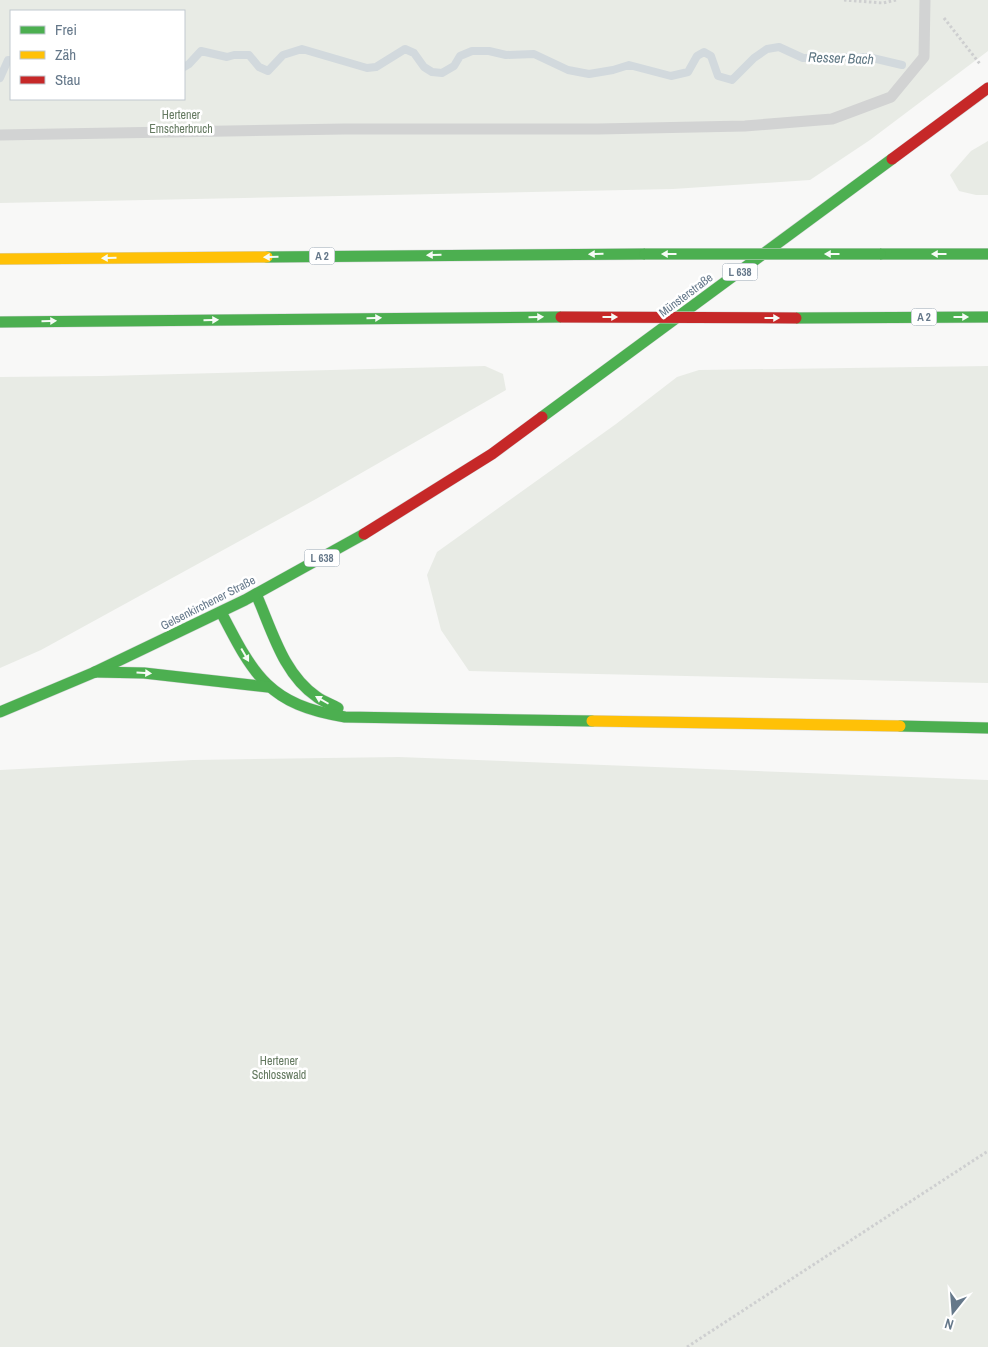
<svg xmlns="http://www.w3.org/2000/svg" width="988" height="1347" viewBox="0 0 988 1347" font-family="'Archivo Narrow',sans-serif">
	<rect width="100%" height="100%" fill="#f8f8f7"/>
	<!-- green -->
	<g fill="#e8ebe5" fill-rule="evenodd">
		<path d="M0,0H988V51L870,140L810,180L673,189L0,203ZM11,11H184V99H11Z"/>
		<path d="M988,141V195H976L959,191L950,175L971,151Z"/>
		<path d="M485,366L503,374L506,390L316,499L41,650L0,668V377L102,376Z"/>
		<path d="M988,366V683L469,671L441,630L427,575L437,552L616,424L677,377L699,370Z"/>
		<path d="M399,757L988,780V1347H0V770L193,760Z"/>
	</g>
	<g fill="none" stroke-linecap="round" stroke-linejoin="round">
		<!-- stream -->
		<g stroke="#d2d9dd" stroke-width="8">
			<path d="M184,67L189,64L201,51L227,57L234,55H249L259,67L268,71L283,55L302,49L367,68L376,67L405,49L414,53L424,67L432,72L442,73L454,66L460,56L472,51H489L506,55L534,54L568,70L589,74L613,70L629,65L671,76L688,72L697,56L704,52L711,56L718,76L732,80L754,58L767,49L779,47L803,58L868,57L902,65"/>
			<path d="M0,78L8,60H11"/>
		</g>
		<defs>
			<g id="fast">
				<path d="M880,254H988"/>
				<path d="M267,257L645,254"/>
				<path d="M796,318L988,317"/>
				<path d="M0,322L561,317"/>
				<path d="M542,417L892,159"/>
				<path d="M256,594C272,630 283,674 317,697C324,702 331,704 338,708"/>
				<path d="M221,612C254,676 269,705 345,717L592,721"/>
				<path d="M95,672L245,600L364,534"/>
				<path d="M95,672L144,673L268,687"/>
				<path d="M0,712L95,672"/>
				<path d="M900,726L988,728"/>
			</g>
			<g id="slow">
				<path d="M0,259L267,257"/>
				<path d="M592,721L900,726"/>
			</g>
			<g id="jam">
				<path d="M892,159L988,88"/>
				<path d="M364,534L492,454L542,417"/>
			</g>
		</defs>
		<!-- fast casing -->
		<use href="#fast" stroke="#d3d5d6" stroke-width="12"/>
		<!-- slow casing -->
		<use href="#slow" stroke="#d3d5d6" stroke-width="12"/>
		<!-- jam casing -->
		<use href="#jam" stroke="#d3d5d6" stroke-width="12"/>
		<!-- path -->
		<g stroke="#cecfd0" stroke-width="3" stroke-dasharray="2.5 2.5" stroke-linecap="butt">
			<path d="M844,0L883,3L896,0"/>
			<path d="M944,18L980,64"/>
			<path d="M687,1347L988,1151"/>
		</g>
		<!-- lane -->
		<path stroke="#d2d3d3" stroke-width="11" d="M0,135L344,129H598L745,126L832,119L891,97L924,57L925,0"/>
		<!-- fast -->
		<use href="#fast" stroke="#4caf50" stroke-width="11"/>
		<!-- slow -->
		<use href="#slow" stroke="#ffc107" stroke-width="11"/>
		<!-- jam -->
		<use href="#jam" stroke="#c62828" stroke-width="11"/>
		<defs>
			<path id="fast-bridge" d="M645,254H880"/>
			<path id="jam-bridge" d="M561,317L796,318"/>
		</defs>
		<!-- fast-bridge casing -->
		<use href="#fast-bridge" stroke="#d5d6d6" stroke-width="12" stroke-linecap="butt"/>
		<!-- jam-bridge casing -->
		<use href="#jam-bridge" stroke="#d5d6d6" stroke-width="12" stroke-linecap="butt"/>
		<!-- fast-bridge -->
		<use href="#fast-bridge" stroke="#4caf50" stroke-width="11"/>
		<!-- jam-bridge -->
		<use href="#jam-bridge" stroke="#c62828" stroke-width="11"/>
	</g>
	<!-- one-way arrows -->
	<defs><path id="oneway-solid" d="M-6-.8H1V-3.2L6.5 0L1 3.2V.8H-6Z" transform="scale(1.25)"/></defs>
	<g fill="#f6fbf6">
		<use href="#oneway-solid" transform="translate(596 254) rotate(179)"/>
		<use href="#oneway-solid" transform="translate(669 254) rotate(-180)"/>
		<use href="#oneway-solid" transform="translate(832 254) rotate(-180)"/>
		<use href="#oneway-solid" transform="translate(939 254) rotate(180)"/>
		<use href="#oneway-solid" transform="translate(434 255) rotate(179)"/>
		<use href="#oneway-solid" transform="translate(271 257) rotate(179)"/>
		<use href="#oneway-solid" transform="translate(109 258) rotate(179)"/>
		<use href="#oneway-solid" transform="translate(536 317) rotate(-1)"/>
		<use href="#oneway-solid" transform="translate(610 317)"/>
		<use href="#oneway-solid" transform="translate(961 317)"/>
		<use href="#oneway-solid" transform="translate(374 318) rotate(-1)"/>
		<use href="#oneway-solid" transform="translate(772 318)"/>
		<use href="#oneway-solid" transform="translate(211 320) rotate(-1)"/>
		<use href="#oneway-solid" transform="translate(49 321) rotate(-1)"/>
		<use href="#oneway-solid" transform="translate(245 655) rotate(60)"/>
		<use href="#oneway-solid" transform="translate(144 673) rotate(3)"/>
		<use href="#oneway-solid" transform="translate(322 700) rotate(-150)"/>
	</g>
	<g text-anchor="middle" dominant-baseline="central" stroke-width="5" stroke-linejoin="round" paint-order="stroke">
		<!-- shield labels -->
		<g fill="#fff" stroke="#93a0ad" stroke-width="1">
			<rect x="309.5" y="247.5" width="25" height="17" rx="4"/>
			<rect x="722.5" y="263.5" width="35" height="17" rx="4"/>
			<rect x="911.5" y="308.5" width="25" height="17" rx="4"/>
			<rect x="304.5" y="549.5" width="35" height="17" rx="4"/>
		</g>
		<g font-size="11" font-weight="bold" fill="#65788a">
			<text x="322" y="256">A 2</text>
			<text x="740" y="272">L 638</text>
			<text x="924" y="317">A 2</text>
			<text x="322" y="558">L 638</text>
		</g>
		<!-- park labels -->
		<g font-size="12" fill="#657a61" stroke="#fff">
			<text x="181" y="115">Hertener<tspan x="181" dy="14">Emscherbruch</tspan></text>
			<text x="279" y="1061">Hertener<tspan x="279" dy="14">Schlosswald</tspan></text>
		</g>
		<!-- street labels -->
		<g font-size="12" fill="#65788a" stroke="#fff">
			<text transform="translate(686 295) rotate(-37)">Münsterstraße</text>
			<text transform="translate(208 603) rotate(-27)">Gelsenkirchener Straße</text>
		</g>
		<!-- water labels -->
		<g font-size="14" font-style="italic" fill="#617985" stroke="#fff">
			<text transform="translate(841 58) rotate(2)">Resser Bach</text>
		</g>
	</g>
	<!-- legend -->
	<rect x="10" y="10" width="175" height="90" fill="#ffffff" stroke="#c1c9d0"/>
	<rect x="20" y="26" width="25" height="8" fill="#4caf50" stroke="#c1c9d0"/>
	<text x="55" y="35" font-size="15" fill="#65788a">Frei</text>
	<rect x="20" y="51" width="25" height="8" fill="#ffc107" stroke="#c1c9d0"/>
	<text x="55" y="60" font-size="15" fill="#65788a">Zäh</text>
	<rect x="20" y="76" width="25" height="8" fill="#c62828" stroke="#c1c9d0"/>
	<text x="55" y="85" font-size="15" fill="#65788a">Stau</text>
	<!-- north arrow -->
	<g transform="translate(953 1312) rotate(197)" stroke="#ffffff" stroke-width="4" paint-order="stroke">
	<path d="M0-4L9 19L0 12L-9 19Z" fill="#65788a"/>
	<text y="-8" font-size="14" font-weight="bold" text-anchor="middle" fill="#65788a">N</text>
	</g>
</svg>
